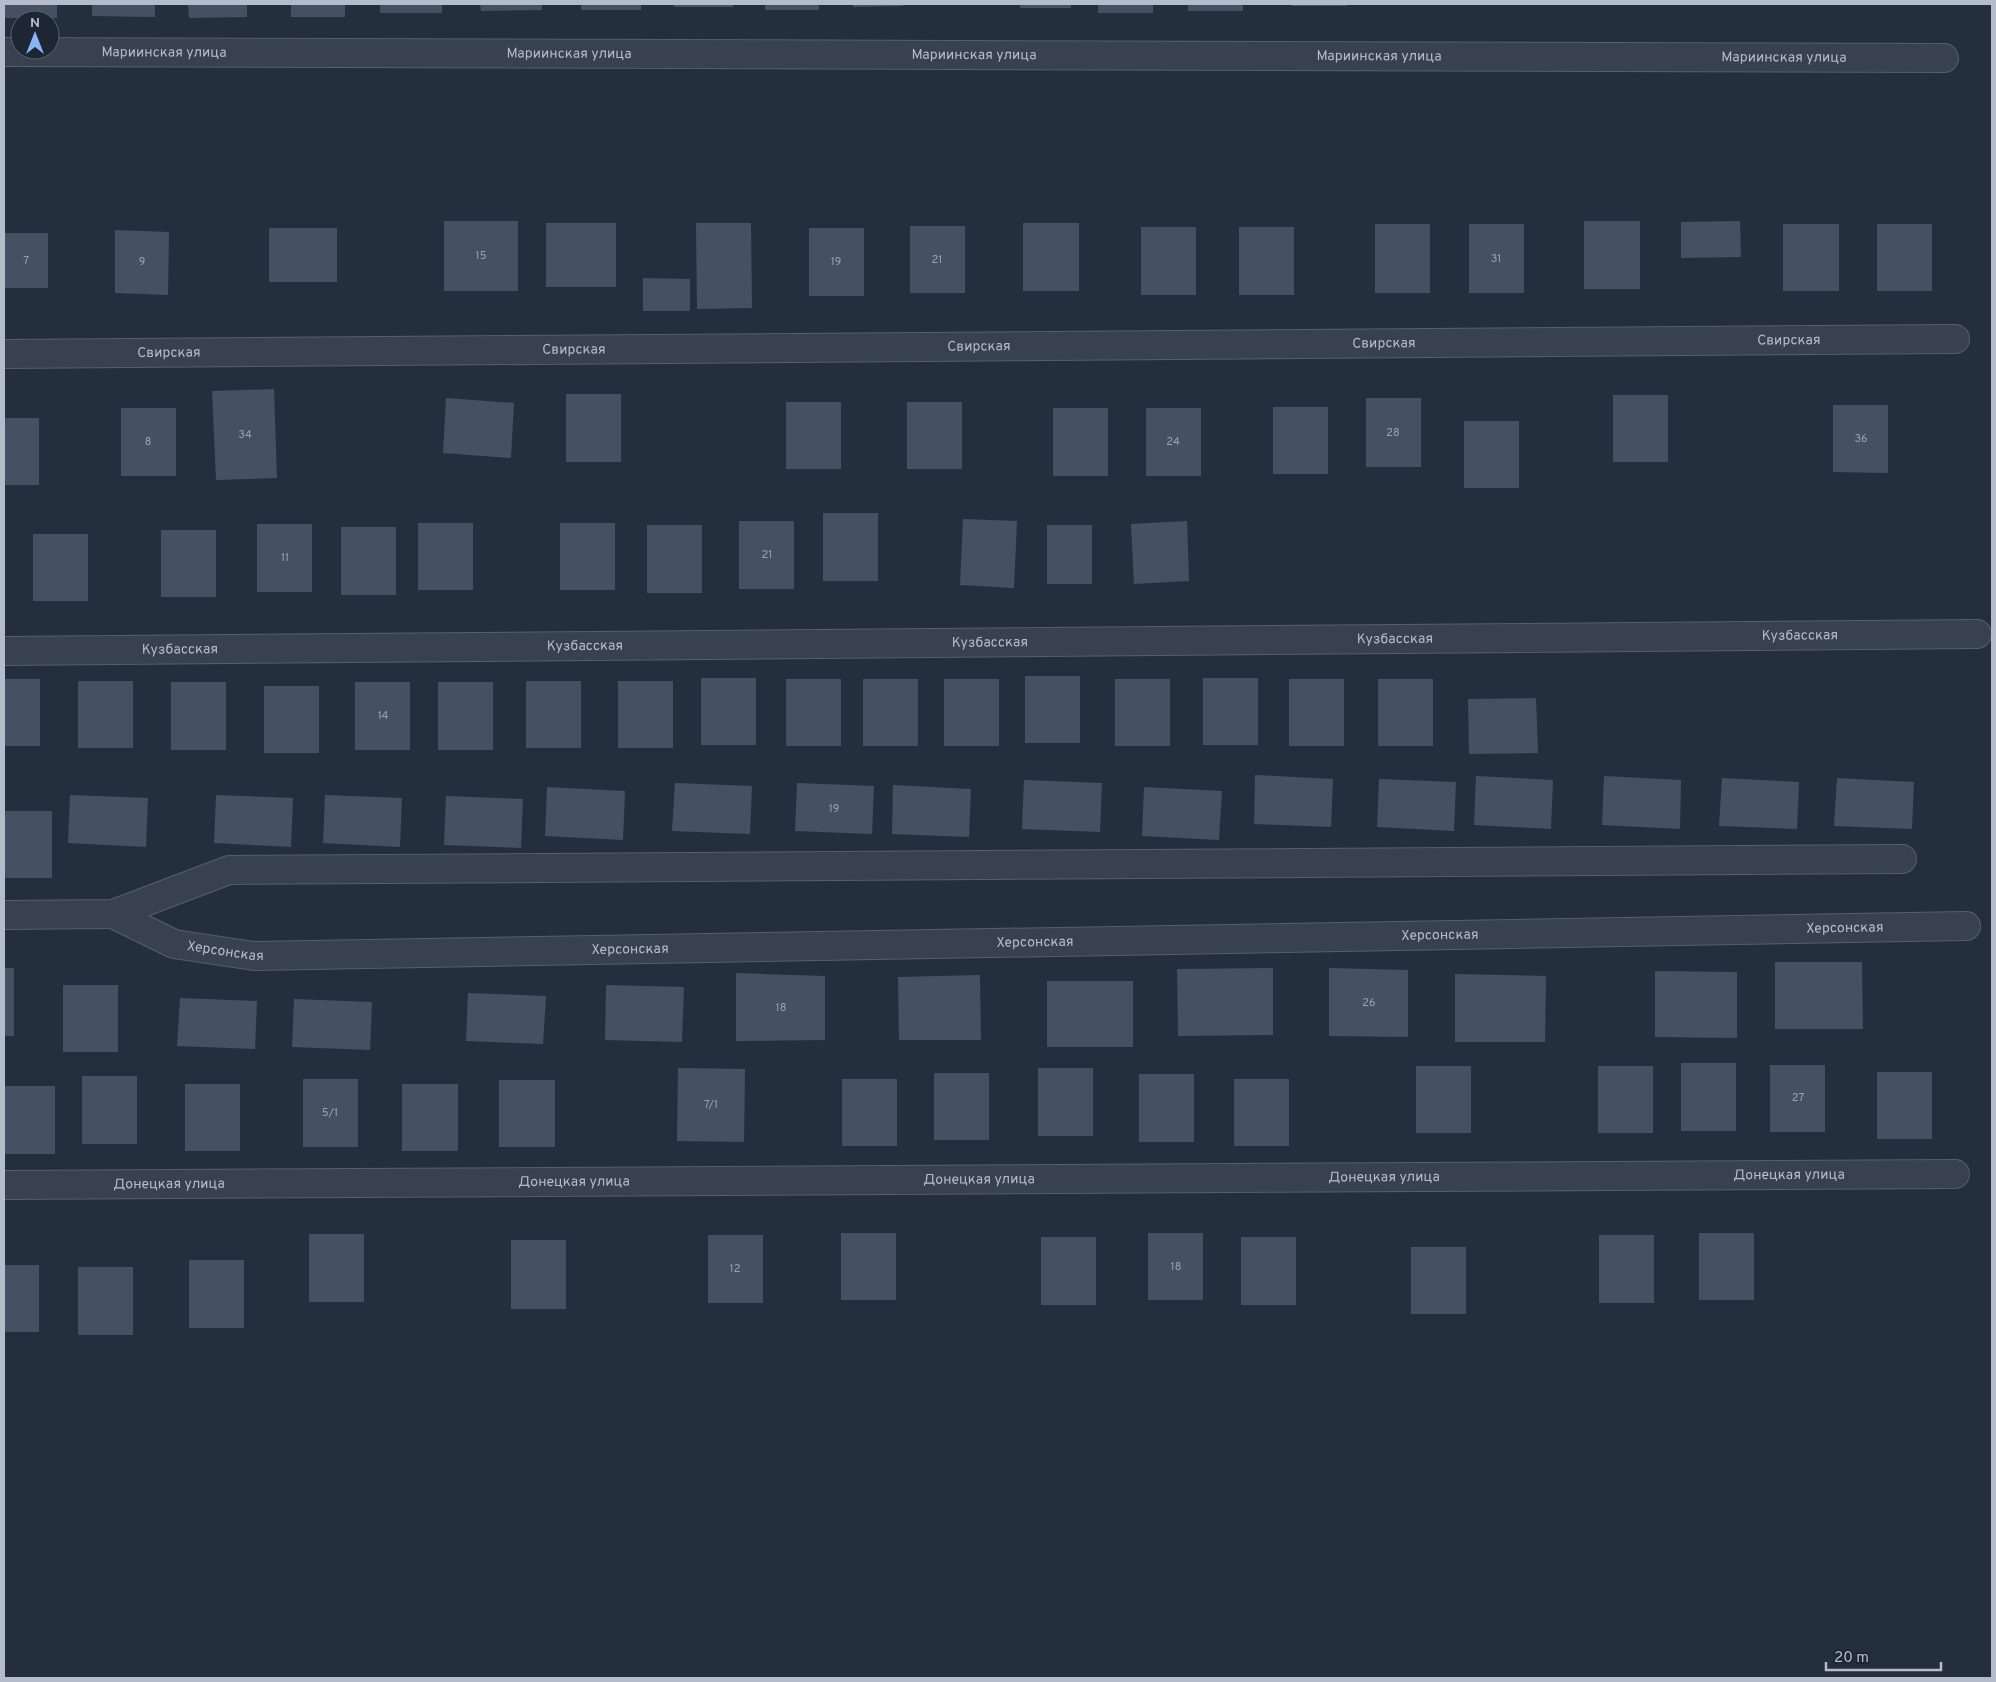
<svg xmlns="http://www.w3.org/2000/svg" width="1996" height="1682" viewBox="0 0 1996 1682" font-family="Overpass,sans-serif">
	<rect width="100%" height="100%" fill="#242f3e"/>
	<!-- building -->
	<g fill="#455162">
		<rect x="4" y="4" width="53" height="14"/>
		<path d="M92,4H155V17L92,16Z"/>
		<path d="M188,4H247V17L189,18Z"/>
		<rect x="291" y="4" width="54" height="13"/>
		<rect x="380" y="4" width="62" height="9"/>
		<path d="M480,4H542V10L481,11Z"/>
		<rect x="581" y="4" width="60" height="6"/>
		<rect x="674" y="4" width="59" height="3"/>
		<rect x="765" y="4" width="54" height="6"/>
		<path d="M853,4H903V6L853,7Z"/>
		<rect x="1020" y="4" width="51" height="4"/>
		<rect x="1098" y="4" width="55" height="9"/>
		<rect x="1188" y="4" width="55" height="7"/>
		<rect x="1292" y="4" width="55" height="2"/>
		<rect x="444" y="221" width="74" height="70"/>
		<rect x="1584" y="221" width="56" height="68"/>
		<path d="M1740,221L1741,257L1681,258V222Z"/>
		<rect x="546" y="223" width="70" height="64"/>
		<path d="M696,223H751L752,308L697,309Z"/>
		<rect x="1023" y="223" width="56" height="68"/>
		<rect x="1375" y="224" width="55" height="69"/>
		<rect x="1469" y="224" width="55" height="69"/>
		<rect x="1783" y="224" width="56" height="67"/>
		<rect x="1877" y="224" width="55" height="67"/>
		<rect x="910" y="226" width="55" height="67"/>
		<rect x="1141" y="227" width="55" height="68"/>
		<rect x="1239" y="227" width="55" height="68"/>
		<rect x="269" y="228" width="68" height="54"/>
		<rect x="809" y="228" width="55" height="68"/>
		<path d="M115,230L169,232L168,295L115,293Z"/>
		<rect x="4" y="233" width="44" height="55"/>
		<path d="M643,278L690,279V311H643Z"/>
		<path d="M274,389L277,478L216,480L212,391Z"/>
		<rect x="566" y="394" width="55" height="68"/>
		<rect x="1613" y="395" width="55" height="67"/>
		<path d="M446,398L514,403L511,458L443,453Z"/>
		<rect x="1366" y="398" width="55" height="69"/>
		<rect x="786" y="402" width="55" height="67"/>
		<rect x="907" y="402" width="55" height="67"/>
		<path d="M1833,405H1888V473L1833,472Z"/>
		<rect x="1273" y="407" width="55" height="67"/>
		<rect x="121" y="408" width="55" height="68"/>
		<rect x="1053" y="408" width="55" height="68"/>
		<rect x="1146" y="408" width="55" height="68"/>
		<rect x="4" y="418" width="35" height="67"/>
		<rect x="1464" y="421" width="55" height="67"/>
		<rect x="823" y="513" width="55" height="68"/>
		<path d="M963,519L1017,521L1014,588L960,585Z"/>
		<rect x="739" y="521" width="55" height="68"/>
		<path d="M1187,521L1189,581L1134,584L1131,524Z"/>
		<rect x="418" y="523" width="55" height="67"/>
		<rect x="560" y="523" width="55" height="67"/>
		<rect x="257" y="524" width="55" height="68"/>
		<rect x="647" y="525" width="55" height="68"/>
		<rect x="1047" y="525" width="45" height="59"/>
		<rect x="341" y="527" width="55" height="68"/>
		<rect x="161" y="530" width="55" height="67"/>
		<rect x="33" y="534" width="55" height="67"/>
		<rect x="1025" y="676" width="55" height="67"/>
		<rect x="701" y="678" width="55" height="67"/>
		<rect x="1203" y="678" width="55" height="67"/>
		<rect x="4" y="679" width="36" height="67"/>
		<rect x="786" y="679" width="55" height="67"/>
		<rect x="863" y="679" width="55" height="67"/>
		<rect x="944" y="679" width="55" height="67"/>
		<rect x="1115" y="679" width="55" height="67"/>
		<rect x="1289" y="679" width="55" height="67"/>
		<rect x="1378" y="679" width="55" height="67"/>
		<rect x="78" y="681" width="55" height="67"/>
		<rect x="526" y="681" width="55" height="67"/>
		<rect x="618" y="681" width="55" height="67"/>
		<rect x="171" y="682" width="55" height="68"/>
		<rect x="355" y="682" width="55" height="68"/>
		<rect x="438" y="682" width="55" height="68"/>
		<rect x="264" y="686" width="55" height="67"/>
		<path d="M1536,698L1538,753L1469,754L1468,699Z"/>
		<path d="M1255,775L1333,779L1331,827L1254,824Z"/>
		<path d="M1476,776L1553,780L1551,829L1474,825Z"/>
		<path d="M1604,776L1681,780L1680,829L1602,825Z"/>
		<path d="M1722,778L1799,782L1797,829L1719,826Z"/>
		<path d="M1837,778L1914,782L1912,829L1834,826Z"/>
		<path d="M1379,779L1456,782L1454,831L1377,827Z"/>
		<path d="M1024,780L1102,783L1100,832L1022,829Z"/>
		<path d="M675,783L752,786L750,834L672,831Z"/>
		<path d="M797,783L874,786L872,834L795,831Z"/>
		<path d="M893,785L971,789L969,837L892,834Z"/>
		<path d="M547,787L625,791L623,840L545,836Z"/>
		<path d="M1144,787L1222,791L1219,840L1142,836Z"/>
		<path d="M70,795L148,798L146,847L68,843Z"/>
		<path d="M216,795L293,798L291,847L214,843Z"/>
		<path d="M325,795L402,798L400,847L323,843Z"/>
		<path d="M446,796L523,799L521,848L444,845Z"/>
		<rect x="4" y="811" width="48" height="67"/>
		<path d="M1775,962H1862L1863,1029H1775Z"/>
		<rect x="4" y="968" width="10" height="68"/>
		<path d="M1273,968V1035L1178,1036L1177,969Z"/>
		<path d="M1329,968L1408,970V1037L1329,1036Z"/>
		<path d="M1655,971L1737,972V1038L1655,1037Z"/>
		<path d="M736,973L825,976V1040L736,1041Z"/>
		<path d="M1455,974L1546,976L1545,1042H1455Z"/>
		<path d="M980,975L981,1040H899L898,977Z"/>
		<rect x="1047" y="981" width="86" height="66"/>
		<rect x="63" y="985" width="55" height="67"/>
		<path d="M606,985L684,987L682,1042L605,1040Z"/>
		<path d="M468,993L546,996L543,1044L466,1041Z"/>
		<path d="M180,998L257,1001L255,1049L177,1046Z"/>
		<path d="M294,999L372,1002L370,1050L292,1047Z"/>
		<rect x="1681" y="1063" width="55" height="68"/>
		<rect x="1770" y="1065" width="55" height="67"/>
		<rect x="1416" y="1066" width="55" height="67"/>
		<rect x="1598" y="1066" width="55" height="67"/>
		<path d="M678,1068L745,1069L744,1142L677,1141Z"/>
		<rect x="1038" y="1068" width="55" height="68"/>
		<rect x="1877" y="1072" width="55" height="67"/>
		<rect x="934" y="1073" width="55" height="67"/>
		<rect x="1139" y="1074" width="55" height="68"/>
		<rect x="82" y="1076" width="55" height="68"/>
		<rect x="303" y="1079" width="55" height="68"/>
		<rect x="842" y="1079" width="55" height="67"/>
		<rect x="1234" y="1079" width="55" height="67"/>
		<rect x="499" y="1080" width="56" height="67"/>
		<rect x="185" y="1084" width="55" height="67"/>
		<rect x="402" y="1084" width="56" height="67"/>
		<rect x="4" y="1086" width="51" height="68"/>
		<rect x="841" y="1233" width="55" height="67"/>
		<rect x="1148" y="1233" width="55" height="67"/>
		<rect x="1699" y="1233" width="55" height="67"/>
		<rect x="309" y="1234" width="55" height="68"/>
		<rect x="708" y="1235" width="55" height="68"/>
		<rect x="1599" y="1235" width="55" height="68"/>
		<rect x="1041" y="1237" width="55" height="68"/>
		<rect x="1241" y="1237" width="55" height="68"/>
		<rect x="511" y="1240" width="55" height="69"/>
		<rect x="1411" y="1247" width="55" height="67"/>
		<rect x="189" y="1260" width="55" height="68"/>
		<rect x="4" y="1265" width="35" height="67"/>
		<rect x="78" y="1267" width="55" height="68"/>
	</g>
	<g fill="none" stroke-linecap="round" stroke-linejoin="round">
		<defs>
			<g id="minor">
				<path id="s1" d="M4,52L1944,58"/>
				<path id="s2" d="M4,354L1955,339"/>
				<path id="s3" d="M4,651L1977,634"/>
				<path id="s4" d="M113,914L174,944L254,956L1966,926"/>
				<path d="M4,915L113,914L229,870L1902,859"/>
				<path id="s5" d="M4,1185L1955,1174"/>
			</g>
		</defs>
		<!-- minor casing -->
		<use href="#minor" stroke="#565f6c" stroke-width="30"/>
		<!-- minor -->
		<use href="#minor" stroke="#38414e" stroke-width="28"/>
	</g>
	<g text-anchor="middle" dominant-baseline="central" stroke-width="4" stroke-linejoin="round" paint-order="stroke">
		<!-- number labels -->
		<g font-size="11" fill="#98a1af">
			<text x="481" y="256">15</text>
			<text x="1496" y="259">31</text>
			<text x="937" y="260">21</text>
			<text x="26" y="261">7</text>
			<text x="142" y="262">9</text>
			<text x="836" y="262">19</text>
			<text x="1393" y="433">28</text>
			<text x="245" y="435">34</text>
			<text x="1861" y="439">36</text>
			<text x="148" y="442">8</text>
			<text x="1173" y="442">24</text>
			<text x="767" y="555">21</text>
			<text x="285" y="558">11</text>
			<text x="383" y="716">14</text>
			<text x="834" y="809">19</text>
			<text x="1369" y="1003">26</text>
			<text x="781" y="1008">18</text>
			<text x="1798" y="1098">27</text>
			<text x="711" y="1105">7/1</text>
			<text x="330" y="1113">5/1</text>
			<text x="1176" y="1267">18</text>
			<text x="735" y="1269">12</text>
		</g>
		<!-- street labels -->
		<g font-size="14" fill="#b4bcc9" stroke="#1d2633">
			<text stroke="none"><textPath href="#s1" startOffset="160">Мариинская улица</textPath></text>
			<text stroke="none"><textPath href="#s1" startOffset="565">Мариинская улица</textPath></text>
			<text stroke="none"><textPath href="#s1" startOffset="970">Мариинская улица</textPath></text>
			<text stroke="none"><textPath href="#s1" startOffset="1375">Мариинская улица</textPath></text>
			<text stroke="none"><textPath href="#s1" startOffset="1780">Мариинская улица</textPath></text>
			<text stroke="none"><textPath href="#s2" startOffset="1785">Свирская</textPath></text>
			<text stroke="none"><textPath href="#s2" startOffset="1380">Свирская</textPath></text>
			<text stroke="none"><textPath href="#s2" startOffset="975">Свирская</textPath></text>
			<text stroke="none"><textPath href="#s2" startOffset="570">Свирская</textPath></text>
			<text stroke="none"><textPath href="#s2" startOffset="165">Свирская</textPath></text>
			<text stroke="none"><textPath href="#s3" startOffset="1796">Кузбасская</textPath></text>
			<text stroke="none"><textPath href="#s3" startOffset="1391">Кузбасская</textPath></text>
			<text stroke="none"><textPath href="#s3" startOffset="986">Кузбасская</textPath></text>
			<text stroke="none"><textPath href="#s3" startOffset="581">Кузбасская</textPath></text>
			<text stroke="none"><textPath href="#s3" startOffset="176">Кузбасская</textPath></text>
			<text stroke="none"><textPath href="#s4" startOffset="1740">Херсонская</textPath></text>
			<text stroke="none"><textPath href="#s4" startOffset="1335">Херсонская</textPath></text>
			<text stroke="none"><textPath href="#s4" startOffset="930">Херсонская</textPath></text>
			<text stroke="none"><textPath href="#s4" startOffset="525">Херсонская</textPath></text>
			<text stroke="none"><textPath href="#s4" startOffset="120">Херсонская</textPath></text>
			<text stroke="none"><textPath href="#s5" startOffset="1785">Донецкая улица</textPath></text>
			<text stroke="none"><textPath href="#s5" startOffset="1380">Донецкая улица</textPath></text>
			<text stroke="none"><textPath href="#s5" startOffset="975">Донецкая улица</textPath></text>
			<text stroke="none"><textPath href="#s5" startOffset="570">Донецкая улица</textPath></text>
			<text stroke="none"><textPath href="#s5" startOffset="165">Донецкая улица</textPath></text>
		</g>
	</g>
	<!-- border -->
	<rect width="1996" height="1682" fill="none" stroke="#b4bcc9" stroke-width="10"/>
	<!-- north arrow -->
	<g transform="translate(35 35)"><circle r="24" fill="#1d2633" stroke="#59626f"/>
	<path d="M0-4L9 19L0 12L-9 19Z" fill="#8ab4f8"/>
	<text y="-8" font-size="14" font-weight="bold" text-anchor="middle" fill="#b4bcc9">N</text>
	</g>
	<!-- scale -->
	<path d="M1826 1662v8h115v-8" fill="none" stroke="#b4bcc9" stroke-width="2.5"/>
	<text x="1834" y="1662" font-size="15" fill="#b4bcc9" stroke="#1d2633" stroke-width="4" paint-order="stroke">20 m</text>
</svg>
